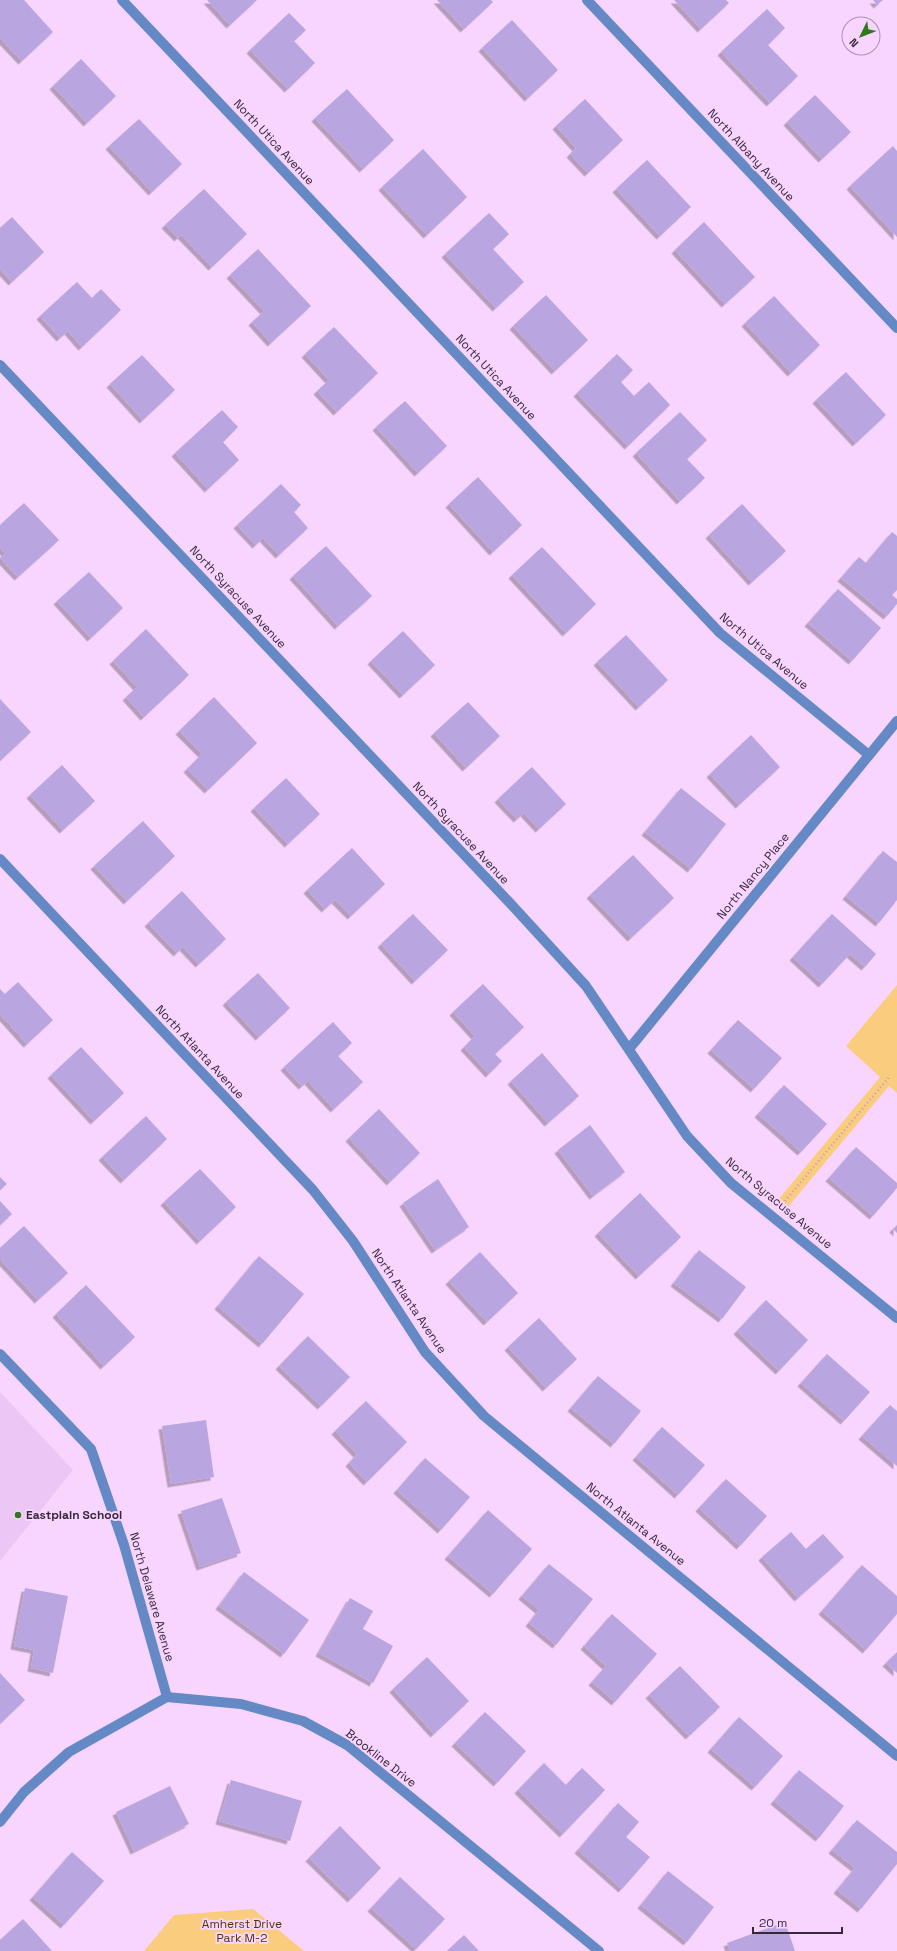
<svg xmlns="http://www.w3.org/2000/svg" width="897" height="1951" viewBox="0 0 897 1951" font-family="'Space Grotesk',sans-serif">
	<defs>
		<filter id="shadow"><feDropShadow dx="-3.5" dy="3.5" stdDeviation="0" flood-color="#0004"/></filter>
	</defs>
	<rect width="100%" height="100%" fill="#f8d5ff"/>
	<!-- built -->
	<path fill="#ecc7f5" d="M0,1392L73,1470L0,1561Z"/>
	<!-- green -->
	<g fill="#facc7e">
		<path d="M897,985V1093L889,1086L787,1208L778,1200L880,1077L846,1046Z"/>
		<path d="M253,1909L304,1951H144L174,1915Z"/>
	</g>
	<!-- building -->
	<g fill="#b9a5df" filter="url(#shadow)">
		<path d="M0,0H24L53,32L22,61L0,38Z"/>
		<path d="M207,0H257L230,25Z"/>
		<path d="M437,0H491L493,2L464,29Z"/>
		<path d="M674,0H726L729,3L701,29Z"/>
		<path d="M873,0H883L877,5Z"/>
		<path d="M767,9L785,28L768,45L798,76L770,103L721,52Z"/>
		<path d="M289,13L306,30L294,41L315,63L288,89L250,50Z"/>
		<path d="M512,20L558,70L528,98L482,48Z"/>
		<path d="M81,59L116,96L87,123L53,86Z"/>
		<path d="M347,89L394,140L363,169L315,118Z"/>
		<path d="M815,95L851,132L822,159L787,122Z"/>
		<path d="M585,99L623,140L588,173L570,154L576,148L556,126Z"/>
		<path d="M139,119L182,164L152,192L109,146Z"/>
		<path d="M893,146L897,151V237L850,186Z"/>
		<path d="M423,149L467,197L427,235L382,187Z"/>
		<path d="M647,160L691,207L660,236L616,189Z"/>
		<path d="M204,189L247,234L212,267L181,235L178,238L165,225Z"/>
		<path d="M489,213L509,234L493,249L524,282L496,308L445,254Z"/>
		<path d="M12,217L44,252L12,282L0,269V228Z"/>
		<path d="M704,222L755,277L725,304L675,250Z"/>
		<path d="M258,249L311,306L271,343L252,322L264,311L230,275Z"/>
		<path d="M77,282L92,298L101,289L121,310L82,347L68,331L60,338L40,316Z"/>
		<path d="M546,295L588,340L555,371L513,326Z"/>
		<path d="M774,296L820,345L791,373L745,323Z"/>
		<path d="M334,327L378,373L337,412L317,391L329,380L305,354Z"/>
		<path d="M617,354L633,370L621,382L634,396L649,382L670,405L628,446L577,393Z"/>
		<path d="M142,355L175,390L143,420L110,384Z"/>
		<path d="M846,372L886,415L856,443L816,400Z"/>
		<path d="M405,401L447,446L418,473L376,427Z"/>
		<path d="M222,410L238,427L223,442L239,460L208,489L175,453Z"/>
		<path d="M680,412L707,440L687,459L705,478L680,501L636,453Z"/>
		<path d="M478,477L522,525L493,552L449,504Z"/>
		<path d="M281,484L301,505L294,512L308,528L279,555L263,538L256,545L237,525Z"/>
		<path d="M24,503L59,540L18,577L0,558L5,553L0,547V525Z"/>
		<path d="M742,504L786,551L752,582L709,535Z"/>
		<path d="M892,532L897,536V590L892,595L897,599V604L887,616L841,578L859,557L866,563Z"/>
		<path d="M326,546L372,596L338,626L293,576Z"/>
		<path d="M542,547L596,604L566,633L512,575Z"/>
		<path d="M89,572L123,608L91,638L57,601Z"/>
		<path d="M838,589L881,628L852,661L808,623Z"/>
		<path d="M146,629L189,675L144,717L126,697L137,687L113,661Z"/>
		<path d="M403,631L435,665L403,695L371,661Z"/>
		<path d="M626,635L668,680L639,707L597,662Z"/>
		<path d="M214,697L257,743L208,790L187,769L202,754L179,731Z"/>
		<path d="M0,699L31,732L0,761Z"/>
		<path d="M468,702L500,736L466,768L434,733Z"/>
		<path d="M751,735L780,767L739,805L710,774Z"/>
		<path d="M62,765L95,801L63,830L30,795Z"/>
		<path d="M532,767L566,804L539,829L524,813L517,819L498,799Z"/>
		<path d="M286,778L320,814L288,844L254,808Z"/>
		<path d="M681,788L726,824L691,869L645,832Z"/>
		<path d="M143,821L175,856L127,901L94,866Z"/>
		<path d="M352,848L385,884L351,916L335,900L325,909L307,890Z"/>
		<path d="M883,851L897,862V900L879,923L846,896Z"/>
		<path d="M633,855L674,898L631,938L590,895Z"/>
		<path d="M182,891L226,939L199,964L183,947L177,953L148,923Z"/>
		<path d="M413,914L448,950L415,981L381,944Z"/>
		<path d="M832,914L876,954L865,967L850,954L822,984L793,957Z"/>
		<path d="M258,973L290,1008L259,1037L226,1002Z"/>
		<path d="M18,982L53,1020L27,1044L0,1014V989L5,994Z"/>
		<path d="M483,984L524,1027L495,1054L502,1061L489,1074L464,1047L475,1036L453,1012Z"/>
		<path d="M738,1020L782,1058L754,1089L711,1050Z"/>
		<path d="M333,1022L352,1043L338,1056L363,1082L334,1109L308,1081L302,1086L284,1067Z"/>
		<path d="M81,1047L124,1093L94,1121L51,1075Z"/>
		<path d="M542,1053L579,1096L548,1123L511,1081Z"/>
		<path d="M784,1085L827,1124L801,1152L758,1114Z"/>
		<path d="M379,1109L420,1153L390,1182L349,1138Z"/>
		<path d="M146,1116L167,1139L124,1180L102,1157Z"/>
		<path d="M590,1125L625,1172L593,1196L558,1150Z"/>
		<path d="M856,1147L897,1183V1188L873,1216L829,1178Z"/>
		<path d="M200,1169L236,1207L200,1241L164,1202Z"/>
		<path d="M0,1177L7,1184L0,1190Z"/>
		<path d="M438,1179L469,1227L435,1250L403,1203Z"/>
		<path d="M640,1193L681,1237L639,1276L598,1233Z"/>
		<path d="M0,1201L12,1214L0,1225Z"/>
		<path d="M897,1225V1233L893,1229Z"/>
		<path d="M24,1226L68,1273L38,1300L0,1259V1248Z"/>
		<path d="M699,1250L746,1287L722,1319L674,1283Z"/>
		<path d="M480,1252L518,1293L487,1322L449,1281Z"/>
		<path d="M259,1256L304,1294L262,1344L218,1306Z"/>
		<path d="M86,1285L135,1337L104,1366L56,1314Z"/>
		<path d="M766,1300L808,1340L779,1371L737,1331Z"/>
		<path d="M539,1318L577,1359L546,1388L508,1347Z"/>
		<path d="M308,1336L350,1377L321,1406L279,1366Z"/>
		<path d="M827,1354L870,1392L844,1421L801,1383Z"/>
		<path d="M598,1376L641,1411L614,1444L571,1408Z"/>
		<path d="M366,1401L407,1442L367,1482L349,1463L357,1454L335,1431Z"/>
		<path d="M890,1405L897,1411V1466L862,1436Z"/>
		<path d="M206,1420L214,1477L171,1484L162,1426Z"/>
		<path d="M662,1427L705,1465L678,1495L636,1457Z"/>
		<path d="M425,1458L470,1497L441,1530L397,1490Z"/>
		<path d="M726,1479L767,1516L740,1546L699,1508Z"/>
		<path d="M222,1498L241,1553L200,1567L181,1511Z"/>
		<path d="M488,1510L532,1549L493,1594L448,1556Z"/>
		<path d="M791,1532L806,1549L823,1534L844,1557L798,1598L762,1557Z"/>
		<path d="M549,1564L593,1599L556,1645L529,1623L539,1610L522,1596Z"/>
		<path d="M862,1565L897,1596V1614L866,1650L822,1611Z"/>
		<path d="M244,1572L309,1620L284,1654L219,1606Z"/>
		<path d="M25,1588L68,1596L53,1673L31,1668L34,1650L14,1646Z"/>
		<path d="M350,1598L373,1611L363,1629L393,1646L373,1683L319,1653Z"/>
		<path d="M612,1614L657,1654L615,1702L592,1682L606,1666L584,1646Z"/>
		<path d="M897,1652V1673L886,1663Z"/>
		<path d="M427,1657L469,1701L434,1734L393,1689Z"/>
		<path d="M680,1666L720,1707L689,1736L649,1695Z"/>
		<path d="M0,1673L25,1700L0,1724Z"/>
		<path d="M485,1712L526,1751L497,1783L455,1743Z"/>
		<path d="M739,1717L783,1756L755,1787L711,1749Z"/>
		<path d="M544,1763L566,1785L582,1768L605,1790L563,1834L518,1790Z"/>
		<path d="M799,1770L844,1806L819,1838L774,1801Z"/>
		<path d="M231,1780L302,1801L290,1841L219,1821Z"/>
		<path d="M170,1786L189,1824L134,1851L116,1812Z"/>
		<path d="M618,1803L639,1822L626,1837L650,1857L622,1889L578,1850Z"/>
		<path d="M857,1820L897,1852V1864L861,1909L837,1890L855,1868L832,1850Z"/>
		<path d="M340,1826L381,1868L351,1899L309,1858Z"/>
		<path d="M72,1852L104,1881L64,1925L33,1897Z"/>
		<path d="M668,1871L714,1907L687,1942L641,1905Z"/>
		<path d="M400,1877L445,1919L416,1949L371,1908Z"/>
		<path d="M23,1919L52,1951H0V1940Z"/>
		<path d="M785,1922L795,1951H730L727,1943Z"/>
		<path d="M464,1935L479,1951H447Z"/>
	</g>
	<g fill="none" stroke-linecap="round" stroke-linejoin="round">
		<!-- path -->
		<path stroke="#b99cbf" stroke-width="2.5" stroke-dasharray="1 3" stroke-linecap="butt" d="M785,1201L890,1076"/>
		<!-- minor -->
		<g stroke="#6589c4" stroke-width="10">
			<path d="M122,0L720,633L869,755"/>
			<path d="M587,0L897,328"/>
			<path d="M0,365L509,902L586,986L687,1136L731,1183L897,1318"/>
			<path d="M0,859L313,1190L353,1241L425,1352L484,1416L897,1756"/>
			<path d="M629,1049L897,721"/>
			<path d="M0,1354L91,1449L124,1545L167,1697"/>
			<path d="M0,1822L24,1792L69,1752L167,1697L241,1704L303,1721L347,1745L599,1951"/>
		</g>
	</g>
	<!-- markers -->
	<circle fill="#2f781d" stroke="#f8d5ff" stroke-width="1.5" cx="18" cy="1515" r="4"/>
	<g text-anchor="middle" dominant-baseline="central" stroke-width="4" stroke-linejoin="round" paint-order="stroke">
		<!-- street labels -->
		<g font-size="12" fill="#38273b" stroke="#f8d5ff">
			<text transform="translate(274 142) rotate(47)">North Utica Avenue</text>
			<text transform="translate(751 155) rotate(47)">North Albany Avenue</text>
			<text transform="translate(496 377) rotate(47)">North Utica Avenue</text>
			<text transform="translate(238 597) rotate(47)">North Syracuse Avenue</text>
			<text transform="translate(764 651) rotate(40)">North Utica Avenue</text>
			<text transform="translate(461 833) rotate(47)">North Syracuse Avenue</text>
			<text transform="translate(753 876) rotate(-51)">North Nancy Place</text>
			<text transform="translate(200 1052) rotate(47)">North Atlanta Avenue</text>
			<text transform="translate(779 1203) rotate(40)">North Syracuse Avenue</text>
			<text transform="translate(409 1301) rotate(56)">North Atlanta Avenue</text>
			<text transform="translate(636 1524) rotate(39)">North Atlanta Avenue</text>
			<text transform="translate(152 1597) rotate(74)">North Delaware Avenue</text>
			<text transform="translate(381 1758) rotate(38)">Brookline Drive</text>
		</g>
		<!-- poi labels -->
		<g font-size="12" font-weight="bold" fill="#38273b" stroke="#f8d5ff" text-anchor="start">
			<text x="26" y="1515">Eastplain School</text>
		</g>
		<!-- park labels -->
		<g font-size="12" fill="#503600" stroke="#f8d5ff">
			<text x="242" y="1924">Amherst Drive<tspan x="242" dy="14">Park M-2</tspan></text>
		</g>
	</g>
	<!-- north arrow -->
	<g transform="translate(861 36) rotate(227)"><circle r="19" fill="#f8d5ff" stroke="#ab8fb1"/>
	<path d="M0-3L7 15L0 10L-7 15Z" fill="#2f781d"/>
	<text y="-6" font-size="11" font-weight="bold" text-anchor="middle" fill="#38273b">N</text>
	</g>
	<!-- scale -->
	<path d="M753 1927v6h89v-6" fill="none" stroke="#38273b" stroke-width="2"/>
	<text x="759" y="1927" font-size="12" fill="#38273b" stroke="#f8d5ff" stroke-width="3" paint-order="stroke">20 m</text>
</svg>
